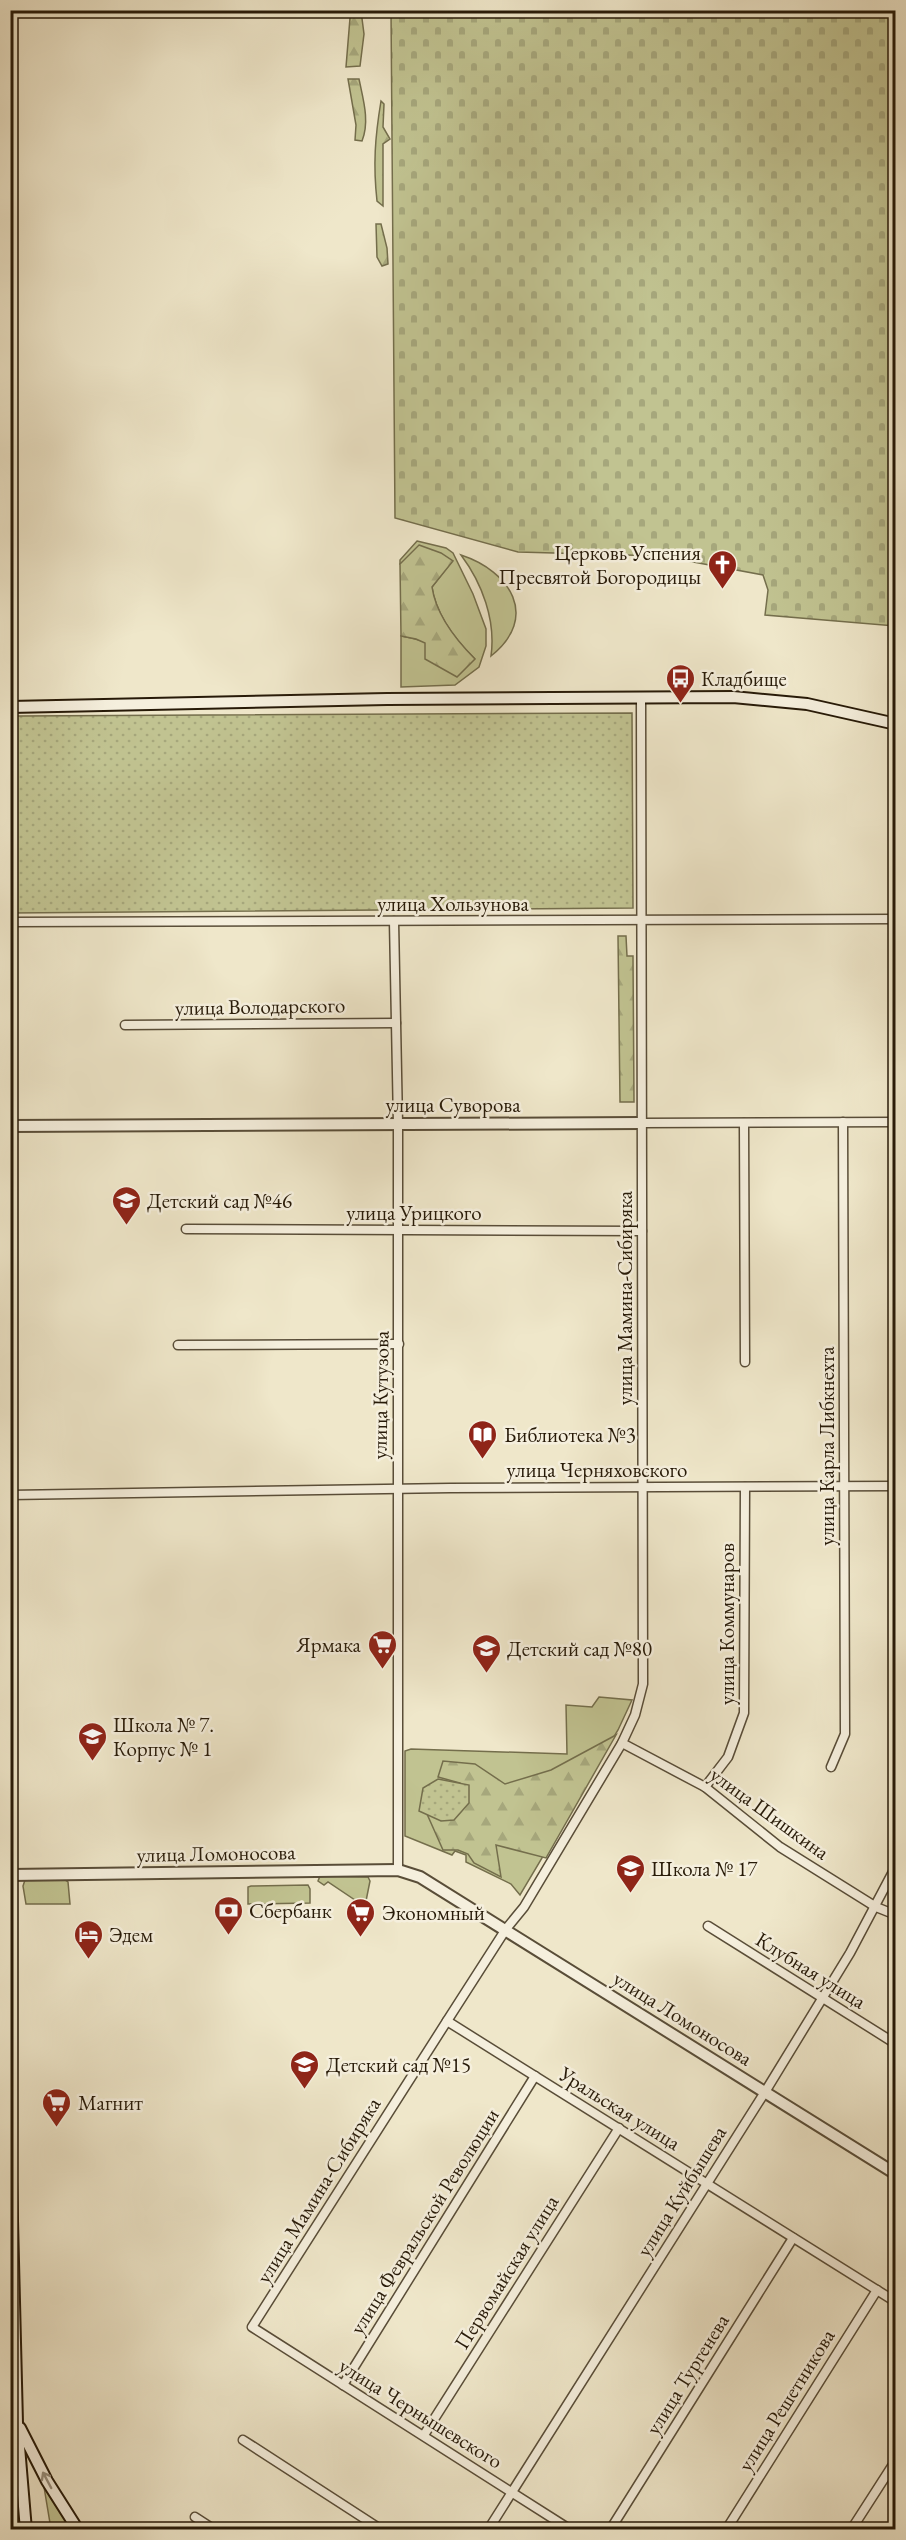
<svg xmlns="http://www.w3.org/2000/svg" width="906" height="2540" viewBox="0 0 906 2540" font-family="'EB Garamond',serif">
	<defs>
		<pattern id="forest-firs" width="22" height="20" patternUnits="userSpaceOnUse" patternTransform="scale(1.5)"><rect width="22" height="20" fill="#c1c391"/><path d="M5 1l3.5 6h-7zM16 11l3.5 6h-7z" fill="#a6a77c"/></pattern>
		<pattern id="cemetery-stones" width="16" height="16" patternUnits="userSpaceOnUse" patternTransform="scale(1.5)"><rect width="16" height="16" fill="#c1c391"/><path d="M2 7V4a2 2 0 0 1 4 0v3zM10 15v-3a2 2 0 0 1 4 0v3z" fill="#a6a77c"/></pattern>
		<pattern id="park-dots" width="8" height="8" patternUnits="userSpaceOnUse" patternTransform="scale(1.5)"><rect width="8" height="8" fill="#c1c391"/><path d="M2 2h.1M6 6h.1" fill="none" stroke="#a6a77c" stroke-width="1.8" stroke-linecap="round"/></pattern>
	</defs>
	<rect width="100%" height="100%" fill="#efe7ca"/>
	<filter id="stains"><feTurbulence type="fractalNoise" baseFrequency=".00333" numOctaves="4"/><feColorMatrix values="0 0 0 0 .2 0 0 0 0 .09 0 0 0 0 .02 0 0 0 .5 -.17"/></filter>
	<radialGradient id="worn" r=".72"><stop offset=".6" stop-color="#630" stop-opacity="0"/><stop offset="1" stop-color="#630" stop-opacity=".3"/></radialGradient>
	<!-- grass -->
	<g fill="#c1c391" stroke="#746e4c" stroke-width="1.5">
		<path d="M417,541L446,548L453,553L473,594L486,629V646L479,667L455,685L401,687V636C426,640 451,651 475,659C456,640 436,615 432,587L452,561L400,564V560Z"/>
		<path d="M461,555C510,571 540,617 491,656C496,620 482,583 461,555Z"/>
		<path d="M599,1697L632,1700L618,1730L520,1895L511,1884L466,1862V1855L455,1851L452,1855L405,1836V1751L411,1749L567,1754L566,1705L592,1707Z"/>
		<path d="M320,1876L368,1877L370,1881L366,1901L358,1902L328,1882L324,1885L318,1881Z"/>
		<path d="M25,1880H65L68,1882L70,1904H26L23,1886Z"/>
		<path d="M308,1885L310,1889V1903L248,1904V1887L251,1886Z"/>
		<path d="M44,2487L71,2529H51Z"/>
	</g>
	<!-- forest -->
	<g fill="url(#forest-firs)" stroke="#746e4c" stroke-width="1.5">
		<path d="M342,11H361L364,34L360,66L346,67L350,18Z"/>
		<path d="M348,79H359C363,99 370,121 362,141L355,140L356,125Z"/>
		<path d="M381,101L384,104L383,127L390,139L383,144V206L377,201C373,165 375,137 381,101Z"/>
		<path d="M376,224H381L387,248L388,264L382,266L377,257Z"/>
		<path d="M419,545L441,553L453,561L432,587C436,615 456,640 475,659L457,677L425,659V643L416,639L401,636L400,564Z"/>
		<path d="M618,936H626L627,956H633L634,1102H620Z"/>
		<path d="M616,1735L546,1858L496,1845L501,1877L474,1863L468,1854L458,1850H443L427,1814L457,1807L460,1783L438,1777L443,1761L475,1764L505,1784L551,1770Z"/>
	</g>
	<!-- cemetery -->
	<path fill="url(#cemetery-stones)" stroke="#746e4c" stroke-width="1.5" d="M391,11H895V626L765,615L768,590L763,575L661,556L518,552L395,518Z"/>
	<!-- park -->
	<g fill="url(#park-dots)" stroke="#746e4c" stroke-width="1.5">
		<path d="M632,713L633,908L11,913L10,720L18,716Z"/>
		<path d="M438,1779L469,1785V1803L454,1820L441,1821L419,1811L423,1788Z"/>
	</g>
	<g fill="none" stroke-linecap="round" stroke-linejoin="round">
		<defs>
			<g id="minor">
				<path d="M394,921L398,1124V1870"/>
				<path d="M10,922L896,919"/>
				<path d="M125,1025L396,1023"/>
				<path d="M641,1123L896,1122"/>
				<path d="M744,1123L745,1362"/>
				<path d="M186,1229L642,1231"/>
				<path d="M178,1345L399,1344"/>
				<path d="M10,1495L450,1488L896,1486"/>
				<path d="M622,1743L705,1787L780,1847L876,1907L896,1915"/>
				<path d="M831,1767L845,1734L843,1122"/>
				<path d="M705,1787L728,1757L744,1713L745,1487"/>
				<path d="M708,1926L896,2044"/>
				<path d="M447,2021L896,2302"/>
				<path d="M343,2385L535,2076"/>
				<path d="M424,2435L619,2128"/>
				<path d="M243,2440L382,2530"/>
				<path d="M195,2517L215,2530"/>
				<path d="M488,2530L765,2092L850,1953L896,1866"/>
				<path d="M571,2530L252,2327L447,2021L506,1929L524,1907L622,1743L635,1715L643,1684L641,698"/>
				<path d="M610,2530L793,2238"/>
				<path d="M726,2530L877,2290"/>
				<path d="M851,2530L896,2460"/>
			</g>
			<g id="tertiary">
				<path d="M10,1126L641,1123"/>
				<path d="M10,1875L398,1870L420,1877L896,2174"/>
			</g>
			<g id="secondary">
				<path d="M10,707L387,699L733,697L807,704L896,724"/>
				<path d="M10,2140L17,2423L26,2530"/>
				<path d="M20,2428L47,2481L78,2530"/>
			</g>
		</defs>
		<!-- minor casing -->
		<use href="#minor" stroke="#594d38" stroke-width="11"/>
		<!-- tertiary casing -->
		<use href="#tertiary" stroke="#594d38" stroke-width="14"/>
		<!-- secondary casing -->
		<use href="#secondary" stroke="#271a08" stroke-width="14"/>
		<!-- minor -->
		<use href="#minor" stroke="#f5efdd" stroke-width="8"/>
		<!-- tertiary -->
		<use href="#tertiary" stroke="#f5efdd" stroke-width="10"/>
		<!-- secondary -->
		<use href="#secondary" stroke="#f5efdd" stroke-width="10"/>
	</g>
	<!-- one-way arrows -->
	<defs><path id="oneway-shaft" d="M-6 0H5M1.5-3L5.5 0L1.5 3" fill="none" stroke-width="1.6" stroke-linecap="round" stroke-linejoin="round" transform="scale(1.5)"/></defs>
	<use stroke="#988f7d" href="#oneway-shaft" transform="translate(47 2480) rotate(-118)"/>
	<!-- icons -->
	<defs>
		<symbol id="church-pin" viewBox="-11 -11 22 30"><path d="M0 17L-7.5 6A9.5 9.5 0 1 1 7.5 6Z" fill="#8f2418" stroke="#f5efdd"/><path d="M-1.2-6h2.4v3.5h3.3v2.4h-3.3V6h-2.4V-.1h-3.3v-2.4h3.3Z" fill="#fff"/></symbol>
		<symbol id="bus-pin" viewBox="-11 -11 22 30"><path d="M0 17L-7.5 6A9.5 9.5 0 1 1 7.5 6Z" fill="#8f2418" stroke="#f5efdd"/><path d="M-5-6H5V4H4V6H2V4H-2V6H-4V4H-5ZM-3.5-4V0h7V-4ZM-3.5 1.2v1.5H-2V1.2ZM2 1.2v1.5H3.5V1.2Z" fill="#fff"/></symbol>
		<symbol id="school-pin" viewBox="-11 -11 22 30"><path d="M0 17L-7.5 6A9.5 9.5 0 1 1 7.5 6Z" fill="#8f2418" stroke="#f5efdd"/><path d="M0-5L7-2L0 1L-7-2ZM-4 1L0 2.5L4 1V4Q0 6-4 4Z" fill="#fff"/></symbol>
		<symbol id="library-pin" viewBox="-11 -11 22 30"><path d="M0 17L-7.5 6A9.5 9.5 0 1 1 7.5 6Z" fill="#8f2418" stroke="#f5efdd"/><path d="M-6-4Q-3-5.5-.7-3.5V5Q-3 3-6 4ZM6-4Q3-5.5 .7-3.5V5Q3 3 6 4Z" fill="#fff"/></symbol>
		<symbol id="supermarket-pin" viewBox="-11 -11 22 30"><path d="M0 17L-7.5 6A9.5 9.5 0 1 1 7.5 6Z" fill="#8f2418" stroke="#f5efdd"/><path d="M-6-5.5h2.5l.6 2H6L4.5 2H-2.5L-4.4-4H-6ZM-1.5 3.2a1.3 1.3 0 1 0 .1 0ZM3 3.2a1.3 1.3 0 1 0 .1 0Z" fill="#fff"/></symbol>
		<symbol id="bank-pin" viewBox="-11 -11 22 30"><path d="M0 17L-7.5 6A9.5 9.5 0 1 1 7.5 6Z" fill="#8f2418" stroke="#f5efdd"/><path d="M-6-4H6V4H-6ZM0-2.3a2.3 2.3 0 1 0 0 4.6a2.3 2.3 0 1 0 0-4.6Z" fill="#fff"/></symbol>
		<symbol id="hotel-pin" viewBox="-11 -11 22 30"><path d="M0 17L-7.5 6A9.5 9.5 0 1 1 7.5 6Z" fill="#8f2418" stroke="#f5efdd"/><path d="M-6-4.5h1.5V1H6V5H4.5V3h-9V5H-6ZM-4 0a1.8 1.8 0 1 1 3.6 0ZM.5 0V-2.5h3Q6-2.5 6 0Z" fill="#fff"/></symbol>
	</defs>
	<g fill-rule="evenodd">
		<use href="#church-pin" x="706" y="548" width="33" height="45"/>
		<use href="#bus-pin" x="664" y="662" width="33" height="45"/>
		<use href="#school-pin" x="110" y="1184" width="33" height="45"/>
		<use href="#library-pin" x="466" y="1418" width="33" height="45"/>
		<use href="#supermarket-pin" x="366" y="1628" width="33" height="45"/>
		<use href="#school-pin" x="470" y="1632" width="33" height="45"/>
		<use href="#school-pin" x="76" y="1720" width="33" height="45"/>
		<use href="#school-pin" x="614" y="1852" width="33" height="45"/>
		<use href="#bank-pin" x="212" y="1894" width="33" height="45"/>
		<use href="#supermarket-pin" x="344" y="1896" width="33" height="45"/>
		<use href="#hotel-pin" x="72" y="1918" width="33" height="45"/>
		<use href="#school-pin" x="288" y="2048" width="33" height="45"/>
		<use href="#supermarket-pin" x="40" y="2086" width="33" height="45"/>
	</g>
	<g text-anchor="middle" dominant-baseline="central" stroke-width="5" stroke-linejoin="round" paint-order="stroke">
		<!-- poi labels -->
		<g font-size="21" fill="#271a08" stroke="#f5efdd" text-anchor="start">
			<text x="701" y="552" text-anchor="end">Церковь Успения<tspan x="701" dy="24">Пресвятой Богородицы</tspan></text>
			<text x="701" y="678">Кладбище</text>
			<text x="147" y="1200">Детский сад №46</text>
			<text x="504" y="1434">Библиотека №3</text>
			<text x="361" y="1644" text-anchor="end">Ярмака</text>
			<text x="507" y="1648">Детский сад №80</text>
			<text x="113" y="1724">Школа № 7.<tspan x="113" dy="24">Корпус № 1</tspan></text>
			<text x="651" y="1868">Школа № 17</text>
			<text x="249" y="1910">Сбербанк</text>
			<text x="382" y="1912">Экономный</text>
			<text x="109" y="1934">Эдем</text>
			<text x="326" y="2064">Детский сад №15</text>
			<text x="78" y="2102">Магнит</text>
		</g>
		<!-- street labels -->
		<g font-size="21" fill="#271a08" stroke="#f5efdd">
			<text x="453" y="903">улица Хользунова</text>
			<text transform="translate(260 1006) rotate(-1)">улица Володарского</text>
			<text x="453" y="1104">улица Суворова</text>
			<text x="414" y="1212">улица Урицкого</text>
			<text transform="translate(624 1298) rotate(-90)">улица Мамина-Сибиряка</text>
			<text transform="translate(380 1395) rotate(-89)">улица Кутузова</text>
			<text transform="translate(826 1446) rotate(-90)">улица Карла Либкнехта</text>
			<text x="597" y="1469">улица Черняховского</text>
			<text transform="translate(726 1624) rotate(-90)">улица Коммунаров</text>
			<text transform="translate(770 1813) rotate(36)">улица Шишкина</text>
			<text transform="translate(216 1853) rotate(-1)">улица Ломоносова</text>
			<text transform="translate(811 1970) rotate(32)">Клубная улица</text>
			<text transform="translate(683 2018) rotate(32)">улица Ломоносова</text>
			<text transform="translate(620 2108) rotate(32)">Уральская улица</text>
			<text transform="translate(318 2190) rotate(-58)">улица Мамина-Сибиряка</text>
			<text transform="translate(681 2191) rotate(-58)">улица Куйбышева</text>
			<text transform="translate(424 2221) rotate(-58)">улица Февральской Революции</text>
			<text transform="translate(506 2272) rotate(-58)">Первомайская улица</text>
			<text transform="translate(687 2374) rotate(-58)">улица Тургенева</text>
			<text transform="translate(786 2400) rotate(-58)">улица Решетникова</text>
			<text transform="translate(421 2413) rotate(32)">улица Чернышевского</text>
		</g>
	</g>
	<!-- margin -->
	<rect width="906" height="2540" fill="none" stroke="#efe7ca" stroke-width="36"/>
	<rect x="12" y="12" width="882" height="2516" fill="none" stroke="#271a08" stroke-width="3"/>
	<rect x="18" y="18" width="870" height="2504" fill="none" stroke="#271a08" stroke-width="1.5"/>
	<rect width="100%" height="100%" filter="url(#stains)"/>
	<rect width="100%" height="100%" fill="url(#worn)"/>
</svg>
